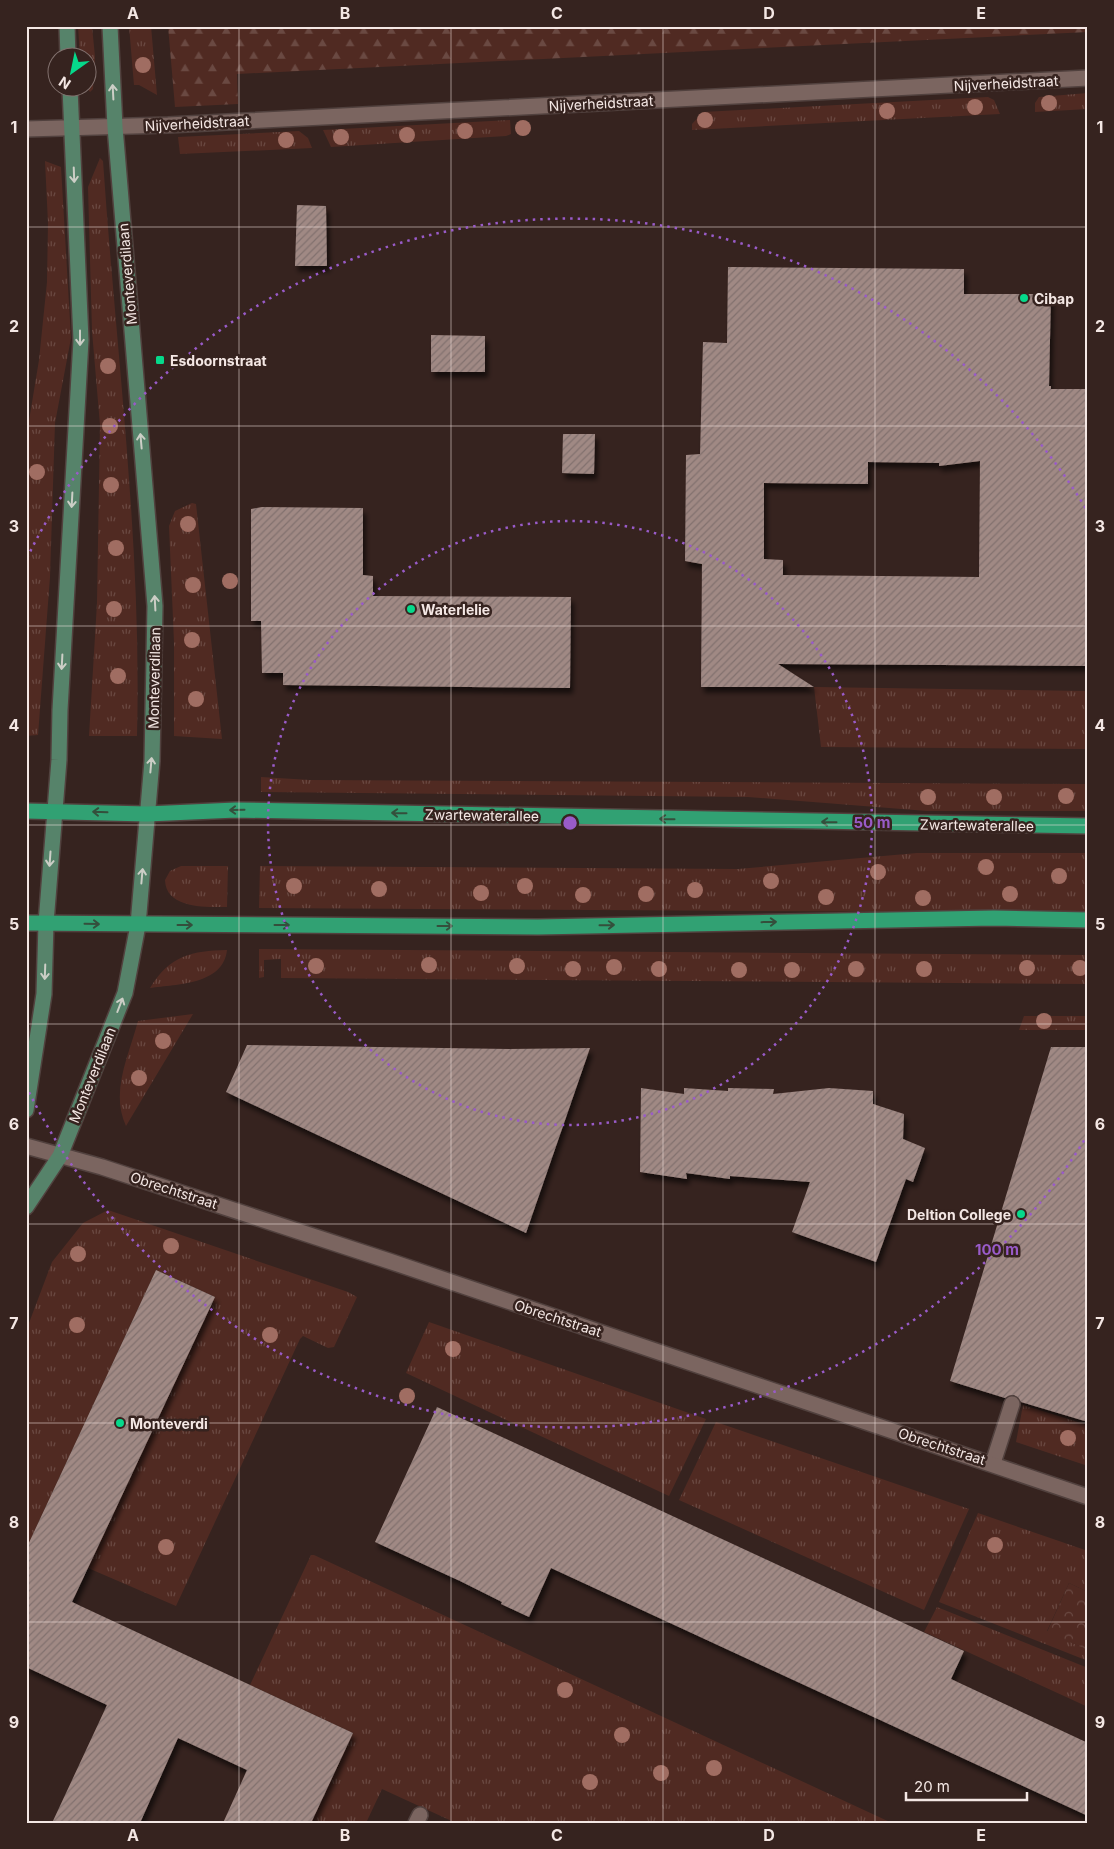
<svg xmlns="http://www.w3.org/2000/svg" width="1114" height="1849" viewBox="0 0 1114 1849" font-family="Inter,sans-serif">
	<defs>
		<pattern id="grass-tufts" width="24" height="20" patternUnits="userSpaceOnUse" patternTransform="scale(1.25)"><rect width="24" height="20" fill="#502a22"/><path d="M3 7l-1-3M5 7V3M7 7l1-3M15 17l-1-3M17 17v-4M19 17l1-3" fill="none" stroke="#6a4942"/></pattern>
		<pattern id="forest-firs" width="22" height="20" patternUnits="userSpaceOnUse" patternTransform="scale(1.25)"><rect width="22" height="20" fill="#502a22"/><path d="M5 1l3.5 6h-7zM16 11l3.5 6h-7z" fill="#6a4942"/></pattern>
		<pattern id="park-crowns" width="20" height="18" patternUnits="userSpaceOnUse" patternTransform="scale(1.25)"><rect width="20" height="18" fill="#502a22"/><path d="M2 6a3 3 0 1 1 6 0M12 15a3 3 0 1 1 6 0" fill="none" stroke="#6a4942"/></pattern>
		<pattern id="building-hatch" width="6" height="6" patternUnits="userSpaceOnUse" patternTransform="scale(1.25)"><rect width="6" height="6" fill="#a08984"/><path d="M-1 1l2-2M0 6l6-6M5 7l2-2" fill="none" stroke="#82716e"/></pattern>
		<filter id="shadow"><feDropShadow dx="3" dy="5.5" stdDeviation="2.5" flood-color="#0009"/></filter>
	</defs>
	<rect width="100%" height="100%" fill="#36231f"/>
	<!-- grass -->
	<g fill="url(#grass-tufts)">
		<path d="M78,26H92L95,57L93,89L90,92L87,88L88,58L80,57Z"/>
		<path d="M129,26H151L157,95L139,85H134Z"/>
		<path d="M1088,93V109L1035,112V103L1039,97Z"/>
		<path d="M988,97L994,100L1000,114L692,130V124L703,112Z"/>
		<path d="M510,120L511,134L506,136L331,147L323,130Z"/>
		<path d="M299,131L308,138L312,148L180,154L178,137Z"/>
		<path d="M100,158L103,161C116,352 142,544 137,736H89L97,603L100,425L92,331L88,187Z"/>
		<path d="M45,161L61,167L71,338L55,423L50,577L38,735L26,736V439L39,360L47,282L48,223Z"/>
		<path d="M192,503L196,504L222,739L174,736V642L169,526L175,511Z"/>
		<path d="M814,687L1088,691V749L821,747Z"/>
		<path d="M261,777L310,780L1088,784V811H927L748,797L261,792Z"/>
		<path d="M917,853H1088V913L259,908L260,866L738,869Z"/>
		<path d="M181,866H228L227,907C206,907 166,909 165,880L170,871Z"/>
		<path d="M259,949L1088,955V984L281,978V959L264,960V977L259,978Z"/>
		<path d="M227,950C223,985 177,984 150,988C170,955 192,951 227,950Z"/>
		<path d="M193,1014L126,1126C110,1092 129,1055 138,1021Z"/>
		<path d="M1024,1016H1088V1030H1019Z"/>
		<path d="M108,1210L348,1292L357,1297L334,1347L328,1348L303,1336L300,1339L176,1606L88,1568L215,1297L156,1270L26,1549V1331L52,1262L83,1223Z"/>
		<path d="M429,1322L706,1419L669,1496L406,1373Z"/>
		<path d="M1023,1405L1088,1425V1466L1016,1442Z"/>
		<path d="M716,1422L969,1509L924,1610L679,1500Z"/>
		<path d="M978,1513L1088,1551V1592L1069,1583L1047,1631L1088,1650V1661L939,1602Z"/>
		<path d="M311,1555H314L892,1823H456L382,1789L366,1823H267L320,1804L353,1733L250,1685Z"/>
		<path d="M937,1607L1088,1668V1707L924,1632Z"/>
	</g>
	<!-- forest -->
	<path fill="url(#forest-firs)" d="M168,26H1088V32L237,74L238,104L175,107Z"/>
	<!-- park -->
	<path fill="url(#park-crowns)" d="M1069,1583L1088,1592V1650L1047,1632Z"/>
	<!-- building -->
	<g fill="url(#building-hatch)" fill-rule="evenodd" filter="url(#shadow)">
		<path d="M297,205L326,206L327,266H295Z"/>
		<path d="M728,267L964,269V294H1051L1049,386H1051V389H1088V666L778,664L814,687H701L702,564L685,561L686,455L700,454L703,342L727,343ZM980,461L979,577L783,575V560L764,559V483L868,484V462L939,463V466Z"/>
		<path d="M431,335L485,336V372H431Z"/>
		<path d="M563,434H595L594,474L562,473Z"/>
		<path d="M262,507L363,508V575L373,576V596L571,597L570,688L283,685V673H262L261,621H251V509Z"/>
		<path d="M247,1045L509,1049L590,1048L526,1233L226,1092Z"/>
		<path d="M1051,1047H1088V1422L1021,1402L1014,1395L1005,1398L950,1381Z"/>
		<path d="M641,1088L684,1094V1088L728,1091V1088L774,1089L773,1094L829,1088L873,1091V1104L904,1114L903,1139L925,1148L913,1182L906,1179L876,1262L792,1232L810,1182L730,1176V1179L686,1173L687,1179L640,1172Z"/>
		<path d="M156,1270L215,1297L72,1602L353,1733L311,1823H223L247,1770L178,1738L140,1823H52L107,1705L26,1667V1549Z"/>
		<path d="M437,1407L964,1651L951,1679L1088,1743V1816L551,1568L529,1617L501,1604L502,1602L460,1581L375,1542Z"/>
	</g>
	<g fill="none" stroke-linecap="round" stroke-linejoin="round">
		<defs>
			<path id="lane" d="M993,1463L1012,1404"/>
			<g id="street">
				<path d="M26,129L168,125L1088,78"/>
				<path d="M26,1146L102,1167L389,1261L1088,1497"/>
				<path d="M416,1823L420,1815"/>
			</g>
			<g id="secondary">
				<path d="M67,26L68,58"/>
				<path d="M26,1110L44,994L46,923L59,760L60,710L81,340L70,88"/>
				<path d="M26,1207L60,1156L125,993L138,925L152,761L155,606L115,127L110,26"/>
			</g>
			<g id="primary">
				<path d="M26,811L147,814L236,810L1088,826"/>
				<path d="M26,923L538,927L994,918L1088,920"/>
			</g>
		</defs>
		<!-- lane casing -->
		<use href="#lane" stroke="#51413e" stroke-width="18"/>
		<!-- street casing -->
		<use href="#street" stroke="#51413e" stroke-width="18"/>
		<!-- secondary casing -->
		<use href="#secondary" stroke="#51413e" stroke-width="18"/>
		<!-- primary casing -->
		<use href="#primary" stroke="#51413e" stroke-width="18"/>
		<!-- lane -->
		<use href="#lane" stroke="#7b6560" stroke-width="15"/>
		<!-- street -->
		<use href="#street" stroke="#7b6560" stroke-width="15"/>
		<!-- secondary -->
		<use href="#secondary" stroke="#56836a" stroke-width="15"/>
		<!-- primary -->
		<use href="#primary" stroke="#31a173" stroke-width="15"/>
	</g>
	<!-- trees -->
	<g fill="#a06d62">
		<circle cx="143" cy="65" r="8"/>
		<circle cx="1049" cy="103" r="8"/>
		<circle cx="975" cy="107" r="8"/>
		<circle cx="887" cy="111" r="8"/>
		<circle cx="705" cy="120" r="8"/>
		<circle cx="523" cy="128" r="8"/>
		<circle cx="465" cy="131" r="8"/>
		<circle cx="407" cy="135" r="8"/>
		<circle cx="341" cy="137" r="8"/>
		<circle cx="286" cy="140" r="8"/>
		<circle cx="108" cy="366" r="8"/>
		<circle cx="110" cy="426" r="8"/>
		<circle cx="37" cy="472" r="8"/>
		<circle cx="111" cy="485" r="8"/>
		<circle cx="188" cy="524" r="8"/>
		<circle cx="116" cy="548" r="8"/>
		<circle cx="230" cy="581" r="8"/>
		<circle cx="193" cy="585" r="8"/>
		<circle cx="114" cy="609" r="8"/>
		<circle cx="192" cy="640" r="8"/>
		<circle cx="118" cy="676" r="8"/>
		<circle cx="196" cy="699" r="8"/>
		<circle cx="1066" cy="796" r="8"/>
		<circle cx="928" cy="797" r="8"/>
		<circle cx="994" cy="797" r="8"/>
		<circle cx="986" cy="867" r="8"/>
		<circle cx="878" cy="872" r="8"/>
		<circle cx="1059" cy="876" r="8"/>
		<circle cx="771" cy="881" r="8"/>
		<circle cx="294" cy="886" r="8"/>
		<circle cx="525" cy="886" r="8"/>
		<circle cx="379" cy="889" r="8"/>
		<circle cx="695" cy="890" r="8"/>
		<circle cx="481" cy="893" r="8"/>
		<circle cx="646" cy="894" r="8"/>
		<circle cx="1010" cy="894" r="8"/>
		<circle cx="583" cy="895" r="8"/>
		<circle cx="826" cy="897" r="8"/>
		<circle cx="923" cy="898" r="8"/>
		<circle cx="429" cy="965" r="8"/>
		<circle cx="316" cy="966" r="8"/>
		<circle cx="517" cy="966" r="8"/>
		<circle cx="614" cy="967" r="8"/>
		<circle cx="1027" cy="968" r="8"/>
		<circle cx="1080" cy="968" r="8"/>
		<circle cx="573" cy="969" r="8"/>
		<circle cx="659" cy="969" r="8"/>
		<circle cx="856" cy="969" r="8"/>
		<circle cx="924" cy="969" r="8"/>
		<circle cx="739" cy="970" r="8"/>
		<circle cx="792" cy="970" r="8"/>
		<circle cx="1044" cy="1021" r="8"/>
		<circle cx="163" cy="1041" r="8"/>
		<circle cx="139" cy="1078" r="8"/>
		<circle cx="171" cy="1246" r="8"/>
		<circle cx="78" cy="1254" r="8"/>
		<circle cx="77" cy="1325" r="8"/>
		<circle cx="270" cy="1335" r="8"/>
		<circle cx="453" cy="1349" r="8"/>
		<circle cx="407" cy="1396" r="8"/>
		<circle cx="1068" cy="1438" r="8"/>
		<circle cx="995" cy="1545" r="8"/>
		<circle cx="166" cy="1547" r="8"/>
		<circle cx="565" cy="1690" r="8"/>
		<circle cx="622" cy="1735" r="8"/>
		<circle cx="714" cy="1768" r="8"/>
		<circle cx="661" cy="1773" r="8"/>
		<circle cx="590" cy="1782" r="8"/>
	</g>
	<!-- one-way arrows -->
	<defs><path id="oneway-shaft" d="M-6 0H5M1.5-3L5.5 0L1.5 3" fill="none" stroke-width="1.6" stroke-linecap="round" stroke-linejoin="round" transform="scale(1.25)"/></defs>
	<g stroke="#cccec6">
		<use href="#oneway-shaft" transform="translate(113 92) rotate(-93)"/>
		<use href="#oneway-shaft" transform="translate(74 175) rotate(88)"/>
		<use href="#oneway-shaft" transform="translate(80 338) rotate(90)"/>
		<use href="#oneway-shaft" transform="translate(141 441) rotate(-95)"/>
		<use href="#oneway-shaft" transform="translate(72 500) rotate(93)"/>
		<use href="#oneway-shaft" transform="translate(155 603) rotate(-93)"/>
		<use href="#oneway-shaft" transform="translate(62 662) rotate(93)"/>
		<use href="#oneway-shaft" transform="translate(151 765) rotate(-85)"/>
		<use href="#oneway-shaft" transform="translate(50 859) rotate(94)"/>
		<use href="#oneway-shaft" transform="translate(142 876) rotate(-85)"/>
		<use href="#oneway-shaft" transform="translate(45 972) rotate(92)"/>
		<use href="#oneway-shaft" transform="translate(120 1005) rotate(-69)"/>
	</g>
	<g stroke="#344f3c">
		<use href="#oneway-shaft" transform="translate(237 810) rotate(179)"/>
		<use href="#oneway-shaft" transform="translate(100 812) rotate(-178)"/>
		<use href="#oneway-shaft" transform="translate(399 813) rotate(-179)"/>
		<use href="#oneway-shaft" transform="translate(667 819) rotate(-179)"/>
		<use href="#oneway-shaft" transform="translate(829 822) rotate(-179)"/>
		<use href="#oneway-shaft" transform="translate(769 922) rotate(-1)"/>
		<use href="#oneway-shaft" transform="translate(92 924) rotate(1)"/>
		<use href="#oneway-shaft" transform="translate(185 925)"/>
		<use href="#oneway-shaft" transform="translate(282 925)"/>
		<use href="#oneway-shaft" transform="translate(607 925) rotate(-1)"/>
		<use href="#oneway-shaft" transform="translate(445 926)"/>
	</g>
	<!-- grid -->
	<path fill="none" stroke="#f4e7e4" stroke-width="1" stroke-opacity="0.55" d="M239,26V1823M451,26V1823M663,26V1823M875,26V1823M26,227H1088M26,426H1088M26,626H1088M26,825H1088M26,1024H1088M26,1224H1088M26,1423H1088M26,1622H1088"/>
	<!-- distance rings -->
	<g fill="none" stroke="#995bc8" stroke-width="2.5" stroke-dasharray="2.5 5">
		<circle cx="570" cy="823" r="302"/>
		<path d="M1088 1134A604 604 0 0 1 27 1088M27 558A604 604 0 0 1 1088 512"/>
	</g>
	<!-- markers -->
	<g fill="#06d98b" stroke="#36231f" stroke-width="2">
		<circle cx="1024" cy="298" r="5"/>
		<rect x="155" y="355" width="10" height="10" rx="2.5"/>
		<circle cx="411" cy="609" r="5"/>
		<circle cx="1021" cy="1214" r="5"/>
		<circle cx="120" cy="1423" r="5"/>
	</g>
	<g text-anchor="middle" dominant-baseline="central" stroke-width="5" stroke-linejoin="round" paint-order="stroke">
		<!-- street labels -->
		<g font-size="14" fill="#f4e7e4" stroke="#36231f">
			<text transform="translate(1006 83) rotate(-3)">Nijverheidstraat</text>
			<text transform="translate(601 103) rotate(-3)">Nijverheidstraat</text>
			<text transform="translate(197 123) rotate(-3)">Nijverheidstraat</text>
			<text transform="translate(127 274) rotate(-95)">Monteverdilaan</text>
			<text transform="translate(154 678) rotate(-89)">Monteverdilaan</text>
			<text transform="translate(482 815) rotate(1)">Zwartewaterallee</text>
			<text transform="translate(977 825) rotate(1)">Zwartewaterallee</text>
			<text transform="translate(92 1075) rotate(-68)">Monteverdilaan</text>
			<text transform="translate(174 1190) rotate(18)">Obrechtstraat</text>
			<text transform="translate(558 1318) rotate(18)">Obrechtstraat</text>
			<text transform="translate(942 1446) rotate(18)">Obrechtstraat</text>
		</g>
		<!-- poi labels -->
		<g font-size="14" font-weight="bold" fill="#f4e7e4" stroke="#36231f" text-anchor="start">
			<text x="1034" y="298">Cibap</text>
			<text x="170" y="360">Esdoornstraat</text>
			<text x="421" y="609">Waterlelie</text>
			<text x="1011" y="1214" text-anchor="end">Deltion College</text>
			<text x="130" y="1423">Monteverdi</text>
		</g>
	</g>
	<circle cx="570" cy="823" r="8" fill="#995bc8" stroke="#36231f" stroke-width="2.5"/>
	<g font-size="15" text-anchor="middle" font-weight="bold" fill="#995bc8" stroke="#36231f" stroke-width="5" stroke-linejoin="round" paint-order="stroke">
		<text x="872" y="828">50 m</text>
		<text x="997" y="1255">100 m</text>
	</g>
	<!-- border -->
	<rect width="1114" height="1849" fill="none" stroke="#36231f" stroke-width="55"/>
	<!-- north arrow -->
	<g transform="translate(72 72) rotate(213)"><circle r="24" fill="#36231f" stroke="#82716e"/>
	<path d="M0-4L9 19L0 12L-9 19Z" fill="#06d98b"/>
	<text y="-8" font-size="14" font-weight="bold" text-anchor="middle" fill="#f4e7e4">N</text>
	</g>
	<!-- scale -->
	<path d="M906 1792v8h121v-8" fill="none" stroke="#f4e7e4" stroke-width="2.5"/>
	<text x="914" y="1792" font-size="15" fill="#f4e7e4" stroke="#36231f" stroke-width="4" paint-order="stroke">20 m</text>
	<rect x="28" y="28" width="1058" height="1794" fill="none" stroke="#f4e7e4" stroke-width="2"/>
	<g font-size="16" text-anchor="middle" font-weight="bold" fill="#f4e7e4">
		<text x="133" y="19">A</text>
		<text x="345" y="19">B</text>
		<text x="557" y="19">C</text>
		<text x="769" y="19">D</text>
		<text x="981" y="19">E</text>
		<text x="14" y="133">1</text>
		<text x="1100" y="133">1</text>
		<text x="14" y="332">2</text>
		<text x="1100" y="332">2</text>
		<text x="14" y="532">3</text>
		<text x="1100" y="532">3</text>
		<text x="14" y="731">4</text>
		<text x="1100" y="731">4</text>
		<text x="14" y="930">5</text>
		<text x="1100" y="930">5</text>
		<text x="14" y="1130">6</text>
		<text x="1100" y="1130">6</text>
		<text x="14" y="1329">7</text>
		<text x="1100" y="1329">7</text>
		<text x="14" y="1528">8</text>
		<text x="1100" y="1528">8</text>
		<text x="14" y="1728">9</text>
		<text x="1100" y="1728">9</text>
		<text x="133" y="1841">A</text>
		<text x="345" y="1841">B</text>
		<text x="557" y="1841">C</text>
		<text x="769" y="1841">D</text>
		<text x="981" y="1841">E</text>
	</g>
</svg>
